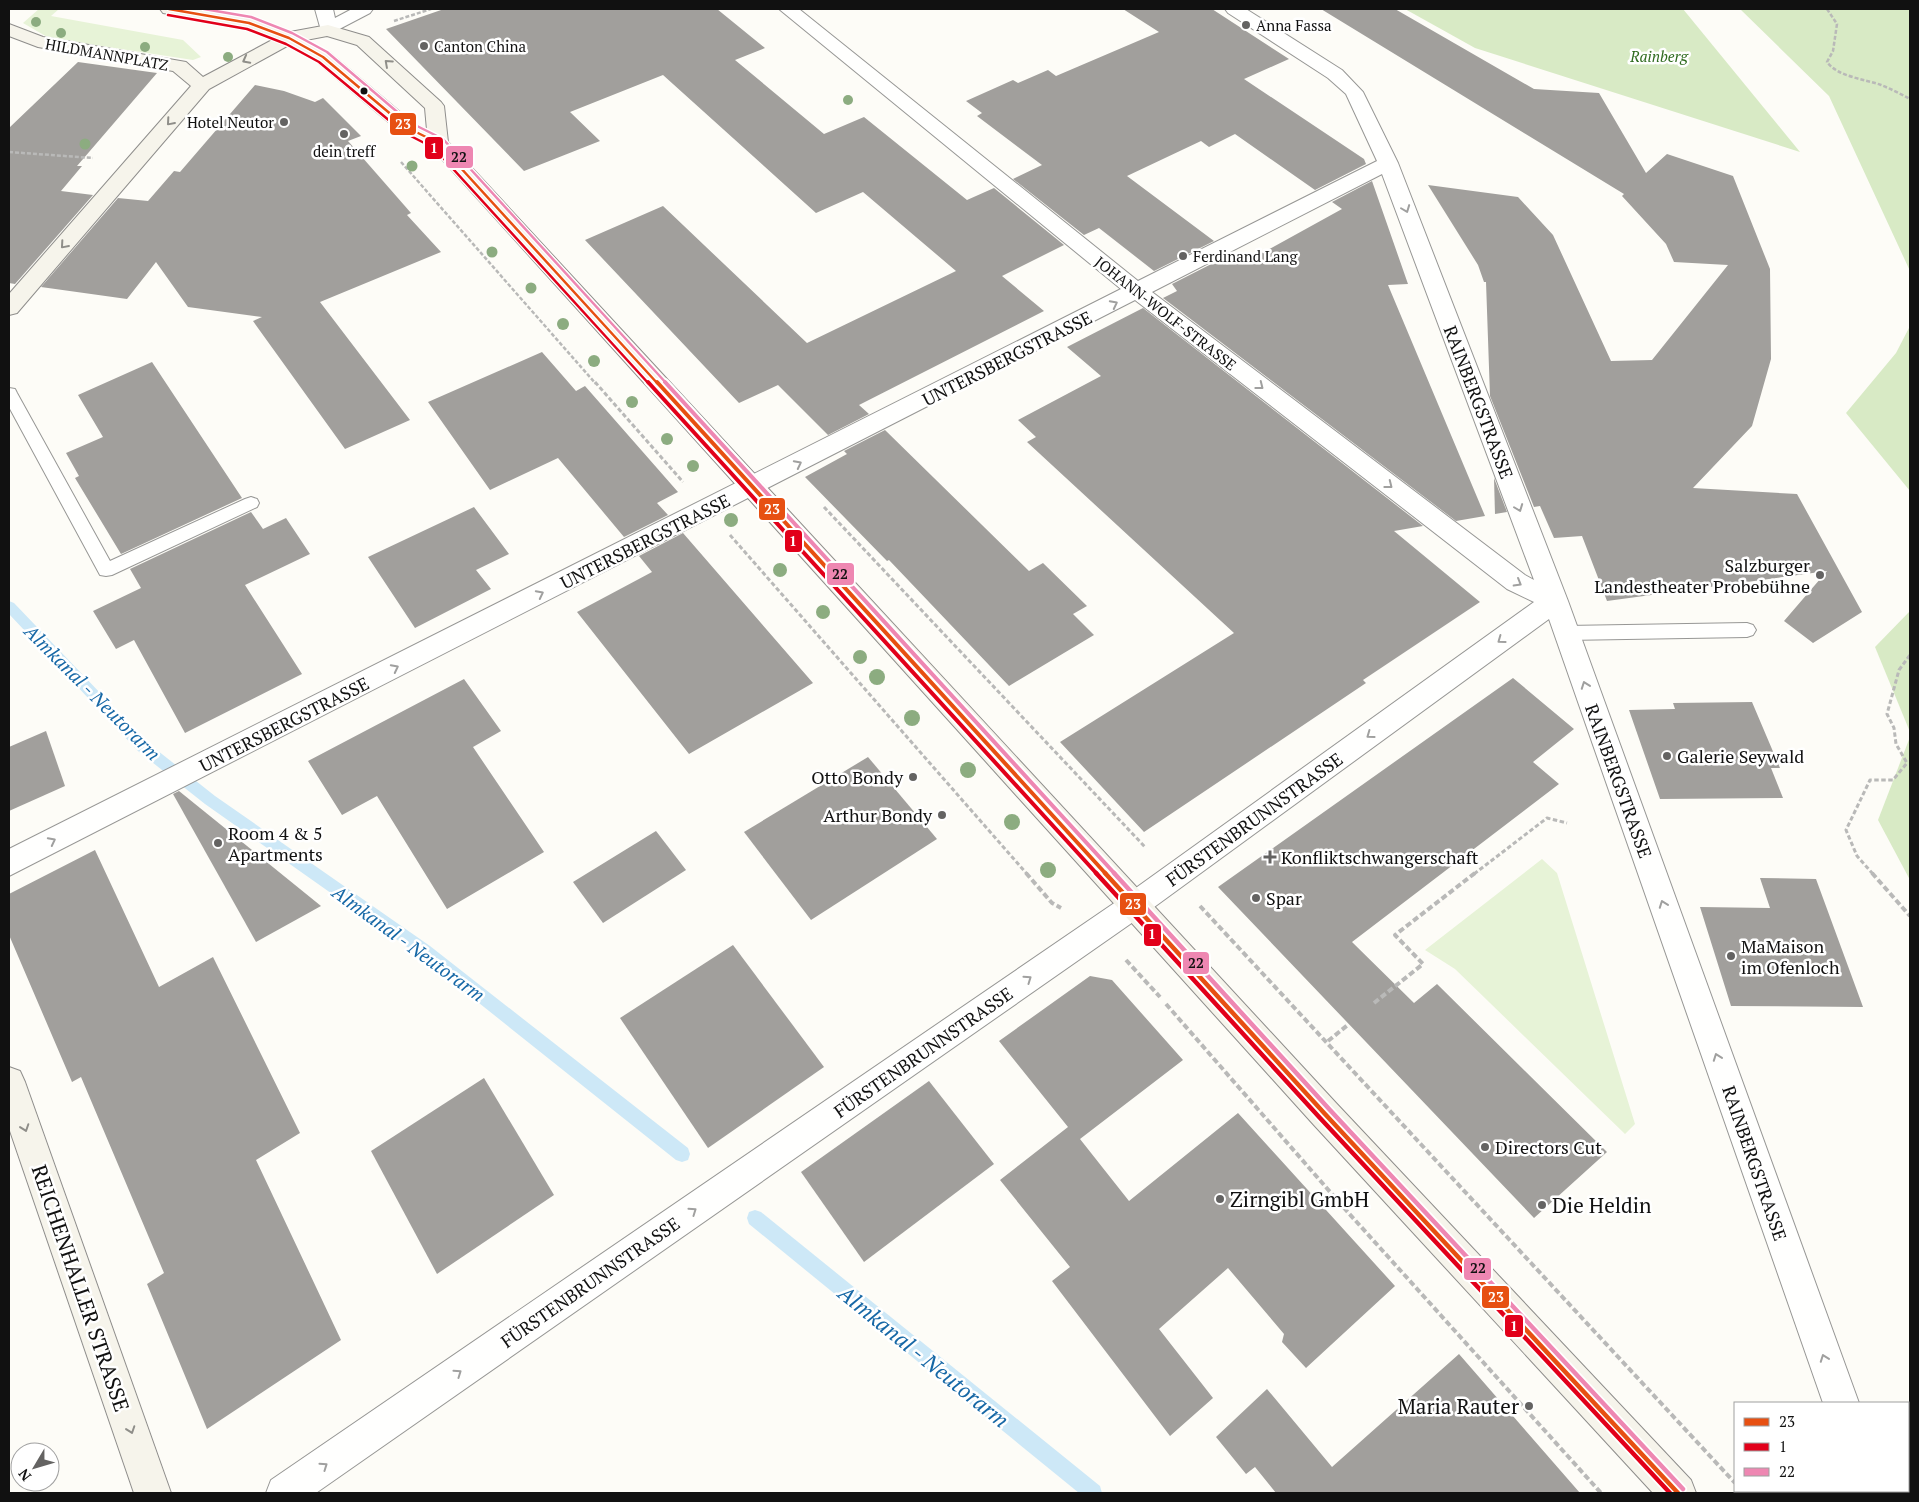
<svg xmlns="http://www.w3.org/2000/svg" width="1919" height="1502" viewBox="0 0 1919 1502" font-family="'PT Serif',serif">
	<rect width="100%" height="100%" fill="#fdfcf7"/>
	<!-- green -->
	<g fill="#e7f3d7">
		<path d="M39,9H59L51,16L183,40L201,57L193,60L49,38L23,23Z"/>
		<path d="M1542,859L1557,873L1635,1124L1625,1134L1455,969L1425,950Z"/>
	</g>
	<!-- forest -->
	<g fill="#d8eac5">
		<path d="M1405,9H1683L1800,152L1475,48Z"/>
		<path d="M1740,9L1910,10V271L1829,96Z"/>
		<path d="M1910,326V491L1846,413L1896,353Z"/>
		<path d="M1910,611V732L1875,647Z"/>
		<path d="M1910,737V880L1878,820Z"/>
	</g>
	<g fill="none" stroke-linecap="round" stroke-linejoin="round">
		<!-- stream -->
		<g fill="#cde8f7" fill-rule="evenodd">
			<path d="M9,601L14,603L148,743L215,796L430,946L688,1148L690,1154L688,1160L682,1162L676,1160L420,956L205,804L138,751L9,614Z"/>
			<path d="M755,1210L761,1212L1100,1486L1102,1493H1079L749,1224L747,1218L749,1212Z"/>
		</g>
	</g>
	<!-- building -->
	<g fill="#a19f9c">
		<path d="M444,9H717L765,48L735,60L824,134L864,117L967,200L994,188L1064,245L1002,276L1044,311L859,405L869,414L828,435L778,385L739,403L585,240L663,206L807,343L956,271L863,192L816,213L663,75L570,112L600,141L524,171L386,29Z"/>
		<path d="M1123,9H1212L1289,59L1244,79L1364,159L1366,164L1315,190L1235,134L1209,147L1201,141L1127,176L1214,241L1154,271L1099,228L1084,235L1013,179L1042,165L977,116L982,113L966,101L1013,80L1018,83L1048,70L1056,76L1159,32Z"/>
		<path d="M1321,9H1395L1534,89L1599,93L1646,173L1667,154L1733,176L1770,269L1771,359L1752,426L1693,488L1797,494L1862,612L1813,643L1784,621L1827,571L1607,601L1582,536L1554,538L1540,506L1534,507L1490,396L1486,282H1484L1478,265L1428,185L1518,197L1553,235L1611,361L1652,360L1728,265L1674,262L1666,244L1622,196L1624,194Z"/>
		<path d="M78,62L157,73L77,166H82L61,191L93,195L15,284L9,283V128Z"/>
		<path d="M255,85L284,91L315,102L323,98L361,136L348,141L411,213L407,215L441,252L320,302L410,420L345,449L253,321L262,317L188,307L156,262L127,299L41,287L118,198L148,201L174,171L180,172Z"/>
		<path d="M1372,181L1408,284L1388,285L1485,516L1456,521L1163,298L1177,291L1172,284L1231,254L1244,263L1342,209L1332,202Z"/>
		<path d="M1143,308L1423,526L1394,531L1480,602L1363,680L1366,683L1144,832L1060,742L1234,633L1027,442L1036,437L1018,420L1101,376L1067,347Z"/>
		<path d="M542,352L576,391L585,386L678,492L657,503L668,515L624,537L558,458L490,490L428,402Z"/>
		<path d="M152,362L242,498L121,554L75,478L79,476L66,453L103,437L78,395Z"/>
		<path d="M885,430L1029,571L1043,563L1087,606L1073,614L1094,635L1009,686L889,560L887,561L805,477L847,454L844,451Z"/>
		<path d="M1494,478L1507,512L1495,514Z"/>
		<path d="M474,507L509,554L476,570L491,589L415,628L368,557Z"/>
		<path d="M251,512L263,529L286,518L310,554L245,585L302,674L185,733L134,640L116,649L93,611L141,588L130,569Z"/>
		<path d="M683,533L813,683L689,754L577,612L652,572L639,556Z"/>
		<path d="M1513,678L1574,729L1533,762L1559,784L1352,942L1414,1003L1437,984L1607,1152L1534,1218L1218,887Z"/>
		<path d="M464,679L501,731L473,747L544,852L447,909L377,796L342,815L308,761Z"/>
		<path d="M1752,702L1780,768H1771L1783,798L1660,799L1629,710L1675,709L1673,703Z"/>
		<path d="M46,731L65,786L9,811V747Z"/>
		<path d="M868,757L937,839L811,920L744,832Z"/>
		<path d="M179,791L321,906L256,942L173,794Z"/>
		<path d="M656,831L686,870L603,923L573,882Z"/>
		<path d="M95,850L159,987L213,957L300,1133L256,1160L341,1340L207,1429L147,1284L164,1273L81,1077L72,1082L9,935V894Z"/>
		<path d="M1760,878L1816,879L1863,1007L1731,1006L1700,907L1770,908Z"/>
		<path d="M733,945L824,1067L708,1148L620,1018Z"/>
		<path d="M1090,976L1112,980L1183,1060L1080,1139L1129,1201L1238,1113L1395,1286L1306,1368L1282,1342L1284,1334L1228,1268L1159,1329L1213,1398L1170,1436L1052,1281L1070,1267L1000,1180L1068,1127L999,1041Z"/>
		<path d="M484,1078L554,1195L437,1274L371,1151Z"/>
		<path d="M929,1081L994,1164L864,1262L801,1172Z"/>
		<path d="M1459,1354L1580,1493H1276L1255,1467L1246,1474L1216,1437L1267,1389L1332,1467Z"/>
	</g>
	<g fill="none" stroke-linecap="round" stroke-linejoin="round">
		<defs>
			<g id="lane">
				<path d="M9,388L15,389L17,393L110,561L245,499L251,497L257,499L259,503L257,507L112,575L106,576L100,575L9,407Z"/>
				<path d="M1747,623L1753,625L1756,630L1753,635L1747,637L1566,640L1560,638L1557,633L1560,628L1566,626Z"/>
			</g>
			<g id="street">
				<path d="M315,9H333L335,18L352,9H373L370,13L328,35L322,34Z"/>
				<path d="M779,9H799L1138,281L1377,161L1346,94L1328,78L1228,13L1225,9H1246L1342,70L1363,92L1398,163L1568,601L1859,1403H1823L1549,619L1146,913L316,1493H266L271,1480L1126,895L1534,602L1507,589L1135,300L9,876V849L1121,289ZM1382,174L1534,580L1525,575L1152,292Z"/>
				<path d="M1859,1491H1897L1898,1493H1860Z"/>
			</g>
			<g id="secondary">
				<path d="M160,9H198L249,18L290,32L328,25L369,37L441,102L444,106L448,142L1336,1103L1691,1480L1696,1493H1653L1314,1125L431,147L399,131L316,61L289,45L209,89L17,313L9,315V294L191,86L173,71L38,47L9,36V24L43,37L186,62L203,77L274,39L245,28L169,14L163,13ZM327,36L357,45L425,108L427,130L413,123L330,53L306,40Z"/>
				<path d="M9,1067L20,1071L25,1082L171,1493H134L9,1128Z"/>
			</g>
		</defs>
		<!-- lane casing -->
		<use href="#lane" stroke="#979795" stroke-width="2"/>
		<!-- street casing -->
		<use href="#street" stroke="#979795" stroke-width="2"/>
		<!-- secondary casing -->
		<use href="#secondary" stroke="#8e8d8b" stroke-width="2"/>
		<!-- path-far2 -->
		<g stroke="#b9b9b8" stroke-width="2.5" stroke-dasharray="4 2" stroke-linecap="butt">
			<path d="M1827,9L1837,24L1833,51L1827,62C1838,77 1865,79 1881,85C1891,89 1901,94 1910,99"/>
			<path d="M394,21L431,9"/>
			<path d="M9,152L93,158"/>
			<path d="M401,162L596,384"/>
		</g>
		<!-- path-far1 -->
		<g stroke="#b9b9b8" stroke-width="3" stroke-dasharray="4.5 2.5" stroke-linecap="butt">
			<path d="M595,382L683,482"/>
			<path d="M824,507L1146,848"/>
			<path d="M730,535L1027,874"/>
			<path d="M1474,874L1547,818L1567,823"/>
			<path d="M1873,874L1857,856L1846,830L1870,780H1893L1907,763L1896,744L1894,728L1887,714L1899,670L1910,655"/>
		</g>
		<!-- path -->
		<g stroke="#b9b9b8" stroke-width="4" stroke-dasharray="6 3" stroke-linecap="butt">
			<path d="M1026,873L1052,903L1061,908"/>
			<path d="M1872,873L1910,916"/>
			<path d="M1200,906L1735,1483"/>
			<path d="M1126,960L1160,997"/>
			<path d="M1374,1003L1423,964L1395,935L1475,873"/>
			<path d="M1166,1004L1345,1209L1601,1493"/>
			<path d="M1328,1041L1349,1024"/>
			<path d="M1743,1491L1745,1493"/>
		</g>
		<!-- lane -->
		<use href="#lane" fill="#fffffe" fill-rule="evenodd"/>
		<!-- street -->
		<use href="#street" fill="#fffffe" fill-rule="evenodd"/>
		<!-- secondary -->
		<use href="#secondary" fill="#f6f4eb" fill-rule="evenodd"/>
		<defs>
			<path id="bus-1-far2" d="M169,9L249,23L289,38L323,57L406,127L438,143L658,384"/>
			<path id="bus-1-far1" d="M657,382L1106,874"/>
			<path id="bus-1" d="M1105,873L1325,1114L1678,1493"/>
			<path id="bus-2-far2" d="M168,15L247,29L286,44L319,62L403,132L434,148L649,384"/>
			<path id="bus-2-far1" d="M648,382L1097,874"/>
			<path id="bus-2" d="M1096,873L1320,1118L1670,1493"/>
			<path id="bus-3-far2" d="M204,9L251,17L292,33L327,52L409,122L443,139L667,384"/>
			<path id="bus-3-far1" d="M665,382L1115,874"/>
			<path id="bus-3" d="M1114,873L1330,1110L1683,1489"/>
		</defs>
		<!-- bus-1-far2 casing -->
		<use href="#bus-1-far2" stroke="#fff" stroke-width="5"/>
		<!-- bus-1-far1 casing -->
		<use href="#bus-1-far1" stroke="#fff" stroke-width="8"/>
		<!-- bus-1 casing -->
		<use href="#bus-1" stroke="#fff" stroke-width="8"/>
		<!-- bus-2-far2 casing -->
		<use href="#bus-2-far2" stroke="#fff" stroke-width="5"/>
		<!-- bus-2-far1 casing -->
		<use href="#bus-2-far1" stroke="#fff" stroke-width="8"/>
		<!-- bus-2 casing -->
		<use href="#bus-2" stroke="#fff" stroke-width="8"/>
		<!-- bus-3-far2 casing -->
		<use href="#bus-3-far2" stroke="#fff" stroke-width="5"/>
		<!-- bus-3-far1 casing -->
		<use href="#bus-3-far1" stroke="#fff" stroke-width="8"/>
		<!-- bus-3 casing -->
		<use href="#bus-3" stroke="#fff" stroke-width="8"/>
		<!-- bus-1-far2 -->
		<use href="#bus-1-far2" stroke="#e75012" stroke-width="2.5"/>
		<!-- bus-1-far1 -->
		<use href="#bus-1-far1" stroke="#e75012" stroke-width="4"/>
		<!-- bus-1 -->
		<use href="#bus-1" stroke="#e75012" stroke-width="4.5"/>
		<!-- bus-2-far2 -->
		<use href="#bus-2-far2" stroke="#e2001a" stroke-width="2.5"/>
		<!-- bus-2-far1 -->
		<use href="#bus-2-far1" stroke="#e2001a" stroke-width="4"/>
		<!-- bus-2 -->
		<use href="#bus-2" stroke="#e2001a" stroke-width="4.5"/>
		<!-- bus-3-far2 -->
		<use href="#bus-3-far2" stroke="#ee87b2" stroke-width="2.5"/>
		<!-- bus-3-far1 -->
		<use href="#bus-3-far1" stroke="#ee87b2" stroke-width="4"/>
		<!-- bus-3 -->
		<use href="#bus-3" stroke="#ee87b2" stroke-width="4.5"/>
	</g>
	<!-- trees -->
	<g fill="#8cac80">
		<circle cx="36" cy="22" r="5"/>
		<circle cx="61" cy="33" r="5"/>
		<circle cx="145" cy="47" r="5"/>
		<circle cx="228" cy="57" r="5"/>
		<circle cx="848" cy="100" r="5"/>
		<circle cx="85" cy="144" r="5.5"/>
		<circle cx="412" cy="166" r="5.5"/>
		<circle cx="492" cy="252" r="5.5"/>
		<circle cx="531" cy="288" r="5.5"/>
		<circle cx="563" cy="324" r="6"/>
		<circle cx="594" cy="361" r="6"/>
		<circle cx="632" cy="402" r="6"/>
		<circle cx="667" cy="439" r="6"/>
		<circle cx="693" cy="466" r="6"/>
		<circle cx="731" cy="520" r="7"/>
		<circle cx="780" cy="570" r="7"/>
		<circle cx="823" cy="612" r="7"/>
		<circle cx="860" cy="657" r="7"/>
		<circle cx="877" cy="677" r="8"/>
		<circle cx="912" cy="718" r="8"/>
		<circle cx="968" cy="770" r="8"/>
		<circle cx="1012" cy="822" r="8"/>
		<circle cx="1048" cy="870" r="8"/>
	</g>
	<!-- one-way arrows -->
	<defs><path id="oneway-chevron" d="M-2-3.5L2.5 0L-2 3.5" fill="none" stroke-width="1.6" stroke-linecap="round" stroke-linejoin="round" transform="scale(1.25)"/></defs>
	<g stroke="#8f8e89">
		<use href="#oneway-chevron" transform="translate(246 60) rotate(152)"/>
		<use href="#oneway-chevron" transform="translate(388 63) rotate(-138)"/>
		<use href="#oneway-chevron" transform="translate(170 122) rotate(131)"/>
		<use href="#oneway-chevron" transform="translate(64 245) rotate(131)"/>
		<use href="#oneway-chevron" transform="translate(25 1128) rotate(71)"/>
		<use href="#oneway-chevron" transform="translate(131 1430) rotate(71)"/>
	</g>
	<g stroke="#a0a09f">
		<use href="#oneway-chevron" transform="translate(1406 209) rotate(69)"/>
		<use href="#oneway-chevron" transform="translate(1114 304) rotate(-27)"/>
		<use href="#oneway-chevron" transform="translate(1260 386) rotate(38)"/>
		<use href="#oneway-chevron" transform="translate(798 464) rotate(-27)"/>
		<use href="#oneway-chevron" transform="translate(1389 485) rotate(38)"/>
		<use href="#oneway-chevron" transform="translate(1519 508) rotate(69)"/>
		<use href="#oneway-chevron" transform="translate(1518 583) rotate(30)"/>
		<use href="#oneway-chevron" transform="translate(540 594) rotate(-27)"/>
		<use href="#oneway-chevron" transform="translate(1501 640) rotate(144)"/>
		<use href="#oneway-chevron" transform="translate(395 668) rotate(-27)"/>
		<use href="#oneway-chevron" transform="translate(1585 685) rotate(-110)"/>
		<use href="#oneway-chevron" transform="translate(1370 735) rotate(144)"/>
		<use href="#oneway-chevron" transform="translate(52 841) rotate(-27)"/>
		<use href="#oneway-chevron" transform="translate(1663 904) rotate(-110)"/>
		<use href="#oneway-chevron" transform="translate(1028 979) rotate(-35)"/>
		<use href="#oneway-chevron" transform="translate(1717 1057) rotate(-110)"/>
		<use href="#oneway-chevron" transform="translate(693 1211) rotate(-35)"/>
		<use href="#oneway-chevron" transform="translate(1824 1358) rotate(-110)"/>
		<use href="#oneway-chevron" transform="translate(458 1373) rotate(-35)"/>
		<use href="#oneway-chevron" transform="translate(324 1466) rotate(-35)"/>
	</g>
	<!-- markers -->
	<g fill="#646362" stroke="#fff" stroke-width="2">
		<circle cx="1246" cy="25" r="5"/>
		<circle cx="424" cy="46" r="5"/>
		<circle cx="284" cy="122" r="5"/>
		<circle cx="344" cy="134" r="5"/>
		<circle cx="1183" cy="256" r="5"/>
		<circle cx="1820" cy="575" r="5"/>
		<circle cx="1667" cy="756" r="5"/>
		<circle cx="913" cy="777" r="5"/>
		<circle cx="942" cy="815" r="5"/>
		<circle cx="218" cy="843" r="5"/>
		<path d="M1267.5 849.5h5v5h5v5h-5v5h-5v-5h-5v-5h5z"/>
		<circle cx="1256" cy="898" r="5"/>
		<circle cx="1731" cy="956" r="5"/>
		<circle cx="1485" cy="1147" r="5"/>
		<circle cx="1220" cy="1199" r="5"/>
		<circle cx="1542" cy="1205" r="5"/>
		<circle cx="1529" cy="1406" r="5"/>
	</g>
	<circle fill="#111" stroke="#fff" stroke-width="2" cx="364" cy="91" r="4.5"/>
	<g text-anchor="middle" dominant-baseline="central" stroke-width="5" stroke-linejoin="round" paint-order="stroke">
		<!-- far-poi labels -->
		<g font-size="15" fill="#111" stroke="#fff" text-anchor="start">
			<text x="1256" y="25">Anna Fassa</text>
			<text x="434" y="46">Canton China</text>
			<text x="274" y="122" text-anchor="end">Hotel Neutor</text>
			<text x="344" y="151" text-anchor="middle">dein treff</text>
			<text x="1193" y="256">Ferdinand Lang</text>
		</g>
		<!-- far-street labels -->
		<g font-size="15" fill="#111" stroke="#fff">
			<text transform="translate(107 54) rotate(10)">HILDMANNPLATZ</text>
			<text transform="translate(1166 313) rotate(38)">JOHANN-WOLF-STRASSE</text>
		</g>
		<!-- far-park labels -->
		<g font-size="15" font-style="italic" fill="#2f6b1f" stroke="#fff">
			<text x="1659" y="56">Rainberg</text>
		</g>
		<!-- street labels -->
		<g font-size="18" fill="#111" stroke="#fff">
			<text transform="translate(1007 358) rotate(-27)">UNTERSBERGSTRASSE</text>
			<text transform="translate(1479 402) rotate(69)">RAINBERGSTRASSE</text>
			<text transform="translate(645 541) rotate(-27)">UNTERSBERGSTRASSE</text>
			<text transform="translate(284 724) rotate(-27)">UNTERSBERGSTRASSE</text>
			<text transform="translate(1619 781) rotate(70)">RAINBERGSTRASSE</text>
			<text transform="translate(1254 819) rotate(-36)">FÜRSTENBRUNNSTRASSE</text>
			<text transform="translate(923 1052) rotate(-35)">FÜRSTENBRUNNSTRASSE</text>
			<text transform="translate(1755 1163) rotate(71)">RAINBERGSTRASSE</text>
			<text transform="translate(590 1282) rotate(-35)">FÜRSTENBRUNNSTRASSE</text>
		</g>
		<!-- poi labels -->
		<g font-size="18" fill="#111" stroke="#fff" text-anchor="start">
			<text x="1810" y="565" text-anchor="end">Salzburger<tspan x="1810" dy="21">Landestheater Probebühne</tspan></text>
			<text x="1677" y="756">Galerie Seywald</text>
			<text x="903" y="777" text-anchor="end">Otto Bondy</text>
			<text x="932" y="815" text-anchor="end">Arthur Bondy</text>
			<text x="228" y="833">Room 4 &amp; 5<tspan x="228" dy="21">Apartments</tspan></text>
			<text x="1281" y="857">Konfliktschwangerschaft</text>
			<text x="1266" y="898">Spar</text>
			<text x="1741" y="946">MaMaison<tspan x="1741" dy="21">im Ofenloch</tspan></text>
			<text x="1495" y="1147">Directors Cut</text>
		</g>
		<!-- water labels -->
		<g font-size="19" font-style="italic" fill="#1768a6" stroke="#fff">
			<text transform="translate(93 692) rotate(45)">Almkanal - Neutorarm</text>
			<text transform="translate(409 943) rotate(36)">Almkanal - Neutorarm</text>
		</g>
		<!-- near-poi labels -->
		<g font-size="21" fill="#111" stroke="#fff" text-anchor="start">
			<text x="1230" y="1199">Zirngibl GmbH</text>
			<text x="1552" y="1205">Die Heldin</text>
			<text x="1519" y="1406" text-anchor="end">Maria Rauter</text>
		</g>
		<!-- near-street labels -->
		<g font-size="21" fill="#111" stroke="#fff">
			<text transform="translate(81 1288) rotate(71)">REICHENHALLER STRASSE</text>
		</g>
		<!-- near-water labels -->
		<g font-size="22" font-style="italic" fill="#1768a6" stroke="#fff">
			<text transform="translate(924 1356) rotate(39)">Almkanal - Neutorarm</text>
		</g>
	</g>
	<g stroke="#fff" stroke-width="2">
		<rect x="389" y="112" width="28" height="24" rx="5" fill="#e75012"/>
		<rect x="424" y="136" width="20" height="24" rx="5" fill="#e2001a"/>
		<rect x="445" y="145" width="29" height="24" rx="5" fill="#ee87b2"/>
		<rect x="758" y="497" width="28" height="24" rx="5" fill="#e75012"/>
		<rect x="784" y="529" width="19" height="24" rx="5" fill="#e2001a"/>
		<rect x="826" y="562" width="29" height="24" rx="5" fill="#ee87b2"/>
		<rect x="1119" y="892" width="28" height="24" rx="5" fill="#e75012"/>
		<rect x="1143" y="923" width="19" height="24" rx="5" fill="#e2001a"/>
		<rect x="1182" y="951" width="28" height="24" rx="5" fill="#ee87b2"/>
		<rect x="1463" y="1257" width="29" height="24" rx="5" fill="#ee87b2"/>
		<rect x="1481" y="1285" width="29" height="24" rx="5" fill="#e75012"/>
		<rect x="1504" y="1314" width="20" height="24" rx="5" fill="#e2001a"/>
	</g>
	<g font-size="14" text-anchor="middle" font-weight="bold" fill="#fff">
		<text x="403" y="129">23</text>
		<text x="434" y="153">1</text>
		<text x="772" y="514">23</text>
		<text x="793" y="546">1</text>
		<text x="1133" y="909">23</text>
		<text x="1152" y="939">1</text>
		<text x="1496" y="1302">23</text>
		<text x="1514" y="1331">1</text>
	</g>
	<g font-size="14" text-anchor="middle" font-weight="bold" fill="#111">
		<text x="459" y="162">22</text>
		<text x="840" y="579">22</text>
		<text x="1196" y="968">22</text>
		<text x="1478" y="1273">22</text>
	</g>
	<!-- border -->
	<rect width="1919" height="1502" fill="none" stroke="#111111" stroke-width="20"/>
	<!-- legend -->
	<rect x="1734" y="1402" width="175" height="90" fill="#ffffff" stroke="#a0a0a0"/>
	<rect x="1744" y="1418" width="25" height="8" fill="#e75012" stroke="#a0a0a0"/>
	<text x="1779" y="1427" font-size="15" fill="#111111">23</text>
	<rect x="1744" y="1443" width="25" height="8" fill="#e2001a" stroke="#a0a0a0"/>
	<text x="1779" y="1452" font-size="15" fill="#111111">1</text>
	<rect x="1744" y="1468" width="25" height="8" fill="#ee87b2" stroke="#a0a0a0"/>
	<text x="1779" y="1477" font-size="15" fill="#111111">22</text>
	<!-- north arrow -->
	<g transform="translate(35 1467) rotate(232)"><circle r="24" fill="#ffffff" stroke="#a0a0a0"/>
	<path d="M0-4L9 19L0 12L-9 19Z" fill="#646362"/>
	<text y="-8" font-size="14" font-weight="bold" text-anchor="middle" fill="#111111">N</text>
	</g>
</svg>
